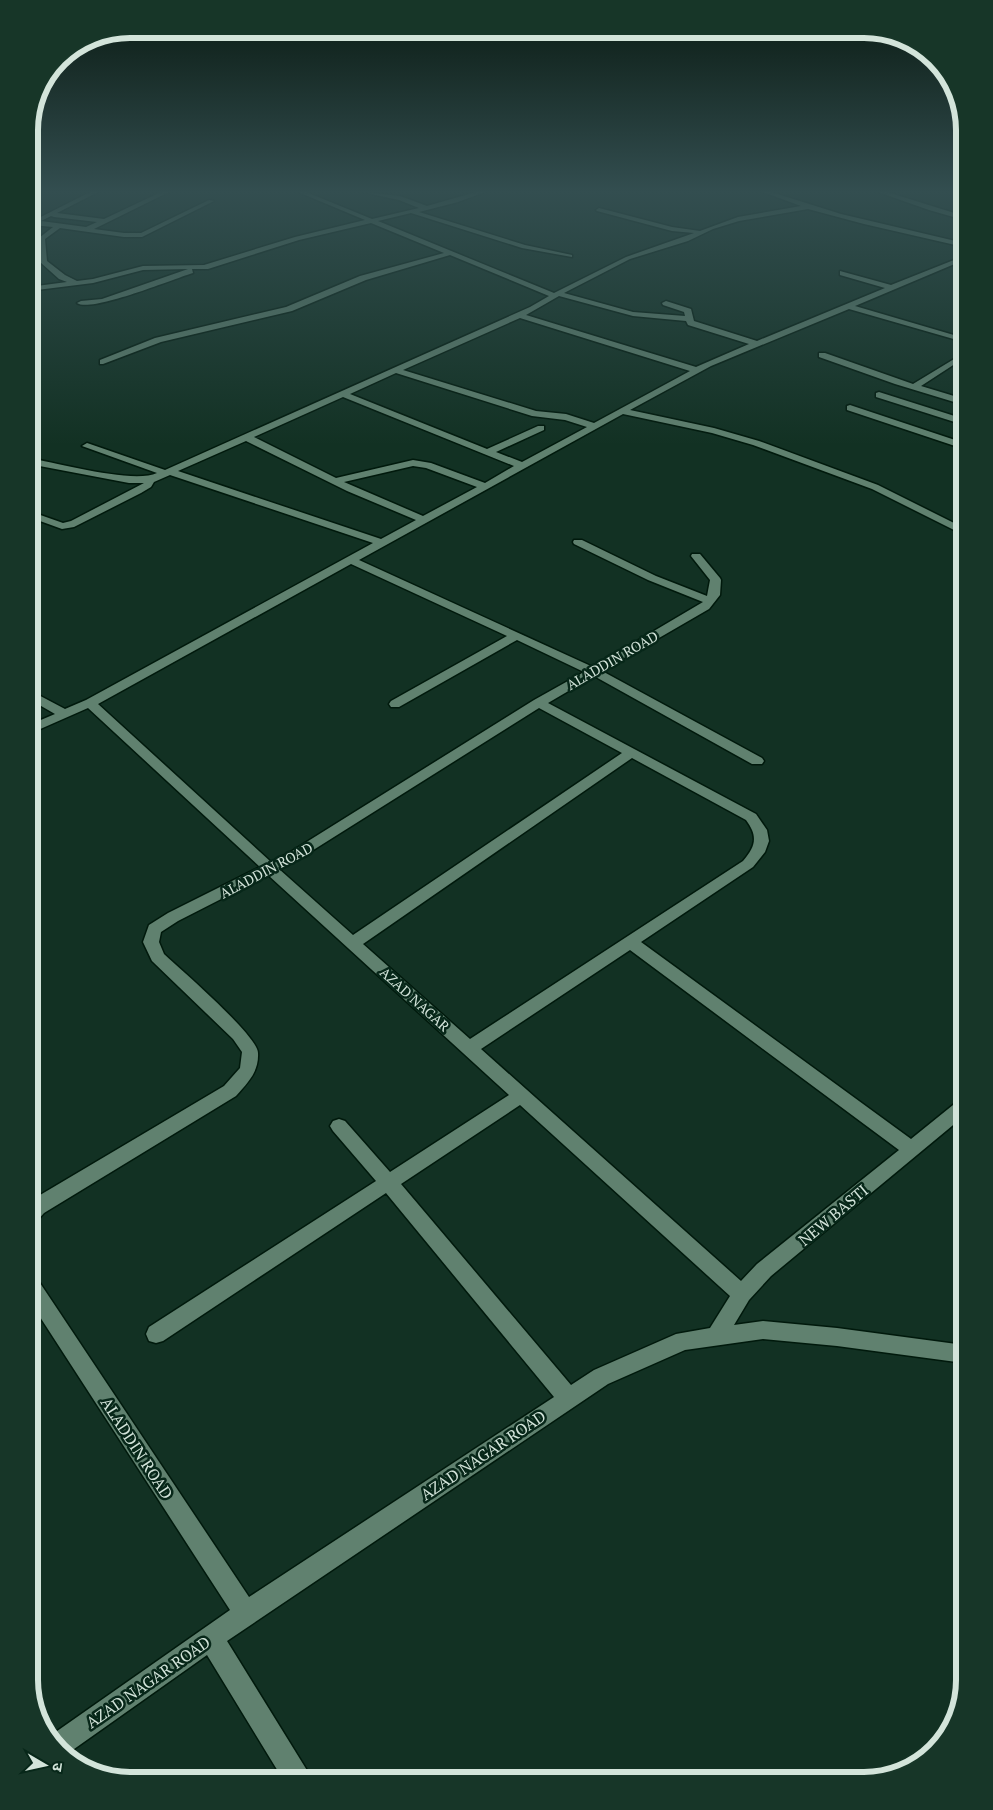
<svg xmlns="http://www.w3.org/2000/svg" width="993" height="1810" viewBox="0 0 993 1810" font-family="'PT Serif','Noto Sans Devanagari',serif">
	<rect width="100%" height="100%" fill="#123123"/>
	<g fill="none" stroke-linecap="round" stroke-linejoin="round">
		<defs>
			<g id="minor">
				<path d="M90,192H98L57,213L104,219L161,192H169L94,229L124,233H141L209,200L214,201L142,237H124L60,228L45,239L47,261L65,275L77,281L93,279L143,266L204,265L295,237L365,220L298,192H306L372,219L419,208L399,200L362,192L400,196L427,206L476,192H485L458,202L419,212L525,245L572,255V257L522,248L411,213L378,221L554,293L626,257L694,233L672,231L597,211L596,210L599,208L672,227L700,231L738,217L801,206L763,192H771L841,214L964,243V247L864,224L808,209L739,221L713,229L688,241L630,259L564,293L633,312L685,316L684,312L663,305L662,303L666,301L691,309L694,321L757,341L885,288L840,275V271L891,285L964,256V260L855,306L964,338V342L849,309L711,366L630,410L714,428L759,441L878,485L964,528V535L872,489L753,445L712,433L623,414L359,560L593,667L703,602L648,580L574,544L573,542L574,540H582L656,576L707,596L710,580L691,556L692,554H700L720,578L721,580L720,595L709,609L602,671L762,758L764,761L762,764H752L594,676L548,703L756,814L767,830L769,841L765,852L753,867L641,942L911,1139L958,1101L964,1099V1116L771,1276L749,1300L734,1325L763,1321L837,1328L964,1345V1363L837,1346L763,1339L685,1350L608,1384L227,1641L308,1772L312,1781H284L207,1655L67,1754L65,1755L50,1736L230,1610L29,1300V1274L36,1277L249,1597L554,1397L386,1193L163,1341L156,1343L149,1341L146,1334L149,1327L376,1181L333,1131L330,1126L333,1121L339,1119L345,1121L390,1172L509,1095L268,875L178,921L161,932L159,942L164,954C180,969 258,1036 258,1053C259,1072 248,1082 236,1096L44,1213L36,1222L29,1224L30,1201L224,1086L240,1068L242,1052L233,1039L152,961L143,942L149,925L168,913L260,867L88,708L29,734V725L55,714L29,699V690L65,709L86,700L373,543L170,475L154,482L151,487L141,493L74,527L62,529L29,517V511L63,523L71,521L144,483H129L29,464V458C58,463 133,484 157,473L82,446L87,443L90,444L165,470L530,307L549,296L450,255L366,280L292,311L161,342L103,364H100V360L155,338L286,307L360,276L444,253L371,223L299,240L208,269H192L193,273C173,279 91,313 77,303L81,301L102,299L188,269L143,270L93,283L29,291V287L67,282L59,279L40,262L39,238L53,227L32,225L29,223ZM51,216L54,217L97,222L86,227L41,221ZM559,296L633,316L686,321L688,325L749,344L696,367L526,315ZM520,318L690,371L594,423L566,414L536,411L403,370ZM396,373L532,416L565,420L587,427L522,462L496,452L544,430V426H538L487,449L350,394ZM343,397L514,466L485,483L431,463L413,460L336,478L254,437ZM246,441L347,491L416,520L381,539L178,471ZM413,466L426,468L477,487L423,516L344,482ZM351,564L507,636L391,701L389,704L391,707H399L517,640L584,672L534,700L289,853L271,862L98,704ZM539,708L622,753L353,935L279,869L299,859ZM632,758L746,820C758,836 756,846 743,861L470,1039L363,944ZM630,950L899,1150L757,1264L741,1281L481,1049ZM520,1105L730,1296L710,1328L676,1334L594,1370L571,1385L401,1184Z"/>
				<path d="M878,192H887L964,216V220L929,210Z"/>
				<path d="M819,353H825L913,384L964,353V358L921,386L964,399V405L895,384L819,357Z"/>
				<path d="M879,392L964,419V425L876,397V393Z"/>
				<path d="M850,405L964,443V449L847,410V406Z"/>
			</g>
		</defs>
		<!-- minor casing -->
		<use href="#minor" stroke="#00190c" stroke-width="3"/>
		<!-- minor -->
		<use href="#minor" fill="#60816f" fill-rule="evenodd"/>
	</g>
	<!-- sky -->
	<linearGradient id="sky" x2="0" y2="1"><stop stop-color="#0a1b13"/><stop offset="0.43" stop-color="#334e50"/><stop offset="1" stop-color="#334e50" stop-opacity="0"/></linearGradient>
	<rect width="993" height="445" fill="url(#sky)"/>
	<g text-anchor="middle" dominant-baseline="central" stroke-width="5" stroke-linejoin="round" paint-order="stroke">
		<!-- street labels -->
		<g font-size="14" fill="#d3e4da" stroke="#072719">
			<text transform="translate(612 660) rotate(-30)">ALADDIN ROAD</text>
			<text transform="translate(266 870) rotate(-28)">ALADDIN ROAD</text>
			<text transform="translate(415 999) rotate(42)">AZAD NAGAR</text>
		</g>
		<!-- near-street labels -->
		<g font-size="16" fill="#d3e4da" stroke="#072719">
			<text transform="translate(833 1215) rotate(-40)">NEW BASTI</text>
			<text transform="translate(137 1448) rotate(57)">ALADDIN ROAD</text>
			<text transform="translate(483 1455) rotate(-34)">AZAD NAGAR ROAD</text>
			<text transform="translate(148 1682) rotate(-35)">AZAD NAGAR ROAD</text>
		</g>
	</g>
	<!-- crop -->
	<path d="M0 0H993V1810H0ZM130 38H864A92 92 0 0 1 956 130V1680A92 92 0 0 1 864 1772H130A92 92 0 0 1 38 1680V130A92 92 0 0 1 130 38Z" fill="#173628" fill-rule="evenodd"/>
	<path fill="none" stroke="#d3e4da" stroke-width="6" d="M130 38H864A92 92 0 0 1 956 130V1680A92 92 0 0 1 864 1772H130A92 92 0 0 1 38 1680V130A92 92 0 0 1 130 38Z"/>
	<!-- north arrow -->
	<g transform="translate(45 1765) rotate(99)" stroke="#072719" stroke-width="4" paint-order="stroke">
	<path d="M0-4L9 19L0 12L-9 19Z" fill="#d3e4da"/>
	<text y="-8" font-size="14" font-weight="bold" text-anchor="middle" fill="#d3e4da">उ</text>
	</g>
</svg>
